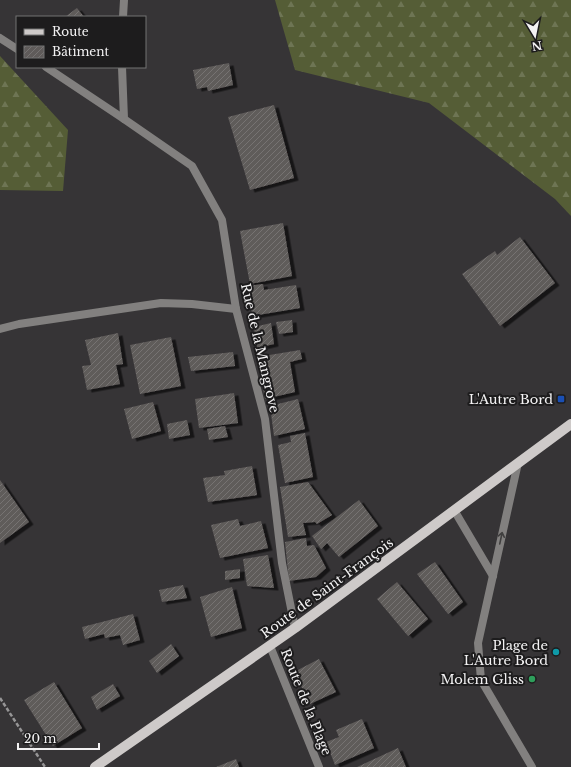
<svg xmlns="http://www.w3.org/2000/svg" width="571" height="767" viewBox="0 0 571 767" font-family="'Libre Baskerville',serif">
	<defs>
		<pattern id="forest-firs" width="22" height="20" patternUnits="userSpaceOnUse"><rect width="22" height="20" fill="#555d36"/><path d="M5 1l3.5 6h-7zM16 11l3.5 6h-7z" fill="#6e7554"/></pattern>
		<pattern id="building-hatch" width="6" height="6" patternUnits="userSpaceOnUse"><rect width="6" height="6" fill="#5f5b5a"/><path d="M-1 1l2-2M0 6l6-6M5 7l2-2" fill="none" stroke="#767372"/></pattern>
		<filter id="shadow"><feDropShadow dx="4.5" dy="2.5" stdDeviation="0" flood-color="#0009"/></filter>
	</defs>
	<rect width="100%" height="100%" fill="#363436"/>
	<!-- forest -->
	<g fill="url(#forest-firs)">
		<path d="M275,0H571V216L555,199L429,103L295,70Z"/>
		<path d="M0,56L68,130L63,191L0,190Z"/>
	</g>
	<!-- building -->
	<g fill="url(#building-hatch)" filter="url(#shadow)">
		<path d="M77,8L84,17H65Z"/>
		<path d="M229,63L233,85L208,91L207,87L197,89L193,70Z"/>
		<path d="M274,105L294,178L250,190L228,117Z"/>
		<path d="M283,223L292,276L250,284L240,231Z"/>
		<path d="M520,237L555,283L500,326L462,274L495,251L497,255Z"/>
		<path d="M263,284L264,290L296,285L300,308L252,316L247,286Z"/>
		<path d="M292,320L293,332L279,334L276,322Z"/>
		<path d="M271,323L274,344L257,348L254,327Z"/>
		<path d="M118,333L123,364L116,365L120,384L87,390L82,366L91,365L85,340Z"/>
		<path d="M171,337L181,386L140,394L130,345Z"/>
		<path d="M300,350L302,359L290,362L295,392L265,399L257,357Z"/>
		<path d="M233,352L235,366L191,371L188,357Z"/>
		<path d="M234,393L238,423L199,428L195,399Z"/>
		<path d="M298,399L305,429L274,436L270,406Z"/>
		<path d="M153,402L161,431L132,439L124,409Z"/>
		<path d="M187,420L190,435L169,439L167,424Z"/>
		<path d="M225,426L228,437L209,440L207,429Z"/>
		<path d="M305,433L313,477L285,483L278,445L291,442L290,436Z"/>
		<path d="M252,466L257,495L208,502L203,478L225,475L224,471Z"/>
		<path d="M0,480L29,522L0,543Z"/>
		<path d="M308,482L332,515L317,524L315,522L303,523L306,535L288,537L280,487Z"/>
		<path d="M359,500L378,526L339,557L327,543L321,549L312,536Z"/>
		<path d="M238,519L240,526L261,521L268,548L220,558L211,525Z"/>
		<path d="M306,538L307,546L314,545L326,568L316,577L289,581L285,542Z"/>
		<path d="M268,555L274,588L247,586L243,559Z"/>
		<path d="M435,562L463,602L448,614L417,574Z"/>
		<path d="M240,569V578L225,580V571Z"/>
		<path d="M397,582L428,619L408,636L377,599Z"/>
		<path d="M183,585L187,598L162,602L159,590Z"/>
		<path d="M232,587L242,628L211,637L200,597Z"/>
		<path d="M133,614L140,640L123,645L120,635L105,638L104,634L85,639L82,627Z"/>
		<path d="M171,644L179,656L157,673L149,661Z"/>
		<path d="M319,659L336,692L310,704L294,672Z"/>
		<path d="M54,682L82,728L53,746L24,700Z"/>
		<path d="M113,684L120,696L97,710L91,697Z"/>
		<path d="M362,719L374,748L335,765L326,742L339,737L336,730Z"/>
		<path d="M398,748L406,767H357Z"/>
		<path d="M236,759L239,767H216Z"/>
	</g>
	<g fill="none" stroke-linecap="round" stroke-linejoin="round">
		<!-- path -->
		<path stroke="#969596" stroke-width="2.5" stroke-dasharray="4 2" stroke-linecap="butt" d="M0,698L45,767"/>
		<!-- lane -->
		<g stroke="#82807f" stroke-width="8">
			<path d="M518,463L478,643L481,680L532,767"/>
			<path d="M454,510L493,576"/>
		</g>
		<!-- street -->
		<g stroke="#82807f" stroke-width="8">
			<path d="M123,17L124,0"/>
			<path d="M0,38L17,49"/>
			<path d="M46,67L124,119"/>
			<path d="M122,67L124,119L192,166L222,220L236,309L265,419L282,563L295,628"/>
			<path d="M0,329L19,324L161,303L192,304L236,309"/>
			<path d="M270,646L319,767"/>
		</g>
		<!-- primary -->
		<path stroke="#cecac9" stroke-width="10" d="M95,767L295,628L571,424"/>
	</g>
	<!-- one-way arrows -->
	<defs><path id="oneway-shaft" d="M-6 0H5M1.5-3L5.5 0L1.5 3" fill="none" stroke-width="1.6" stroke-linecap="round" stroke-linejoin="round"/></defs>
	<use stroke="#403f3f" href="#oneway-shaft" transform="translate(501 538) rotate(-78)"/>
	<!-- markers -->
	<rect fill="#1a4fb4" stroke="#1d1c1d" stroke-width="1.5" x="557" y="395" width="8" height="8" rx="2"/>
	<circle fill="#0f9aa8" stroke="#1d1c1d" stroke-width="1.5" cx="556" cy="652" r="4"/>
	<circle fill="#2e9e5b" stroke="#1d1c1d" stroke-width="1.5" cx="532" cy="679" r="4"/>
	<g text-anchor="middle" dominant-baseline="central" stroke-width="4" stroke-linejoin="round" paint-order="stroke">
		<!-- street labels -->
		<g font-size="13" fill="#f3f2f3" stroke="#1d1c1d">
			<text transform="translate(260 348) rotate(77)">Rue de la Mangrove</text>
			<text transform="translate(327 588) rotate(-36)">Route de Saint-François</text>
			<text transform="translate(306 702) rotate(68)">Route de la Plage</text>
		</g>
		<!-- poi labels -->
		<g font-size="13" fill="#f3f2f3" stroke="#1d1c1d" text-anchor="end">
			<text x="553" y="399">L'Autre Bord</text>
			<text x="548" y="645">Plage de<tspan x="548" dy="15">L'Autre Bord</tspan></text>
			<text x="524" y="679">Molem Gliss</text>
		</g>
	</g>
	<!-- legend -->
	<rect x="16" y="16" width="130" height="52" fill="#1d1c1d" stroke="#737273"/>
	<rect x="24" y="29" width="20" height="6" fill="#cecac9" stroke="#737273"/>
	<text x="52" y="36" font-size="12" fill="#f3f2f3">Route</text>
	<rect x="24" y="46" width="20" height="12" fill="url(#building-hatch)" stroke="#737273"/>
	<text x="52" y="56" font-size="12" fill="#f3f2f3">Bâtiment</text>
	<!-- north arrow -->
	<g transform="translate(535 36) rotate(170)" stroke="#1d1c1d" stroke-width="3" paint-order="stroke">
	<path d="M0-3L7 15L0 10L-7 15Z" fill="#f3f2f3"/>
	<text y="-6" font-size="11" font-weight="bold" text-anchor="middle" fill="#f3f2f3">N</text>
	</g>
	<!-- scale -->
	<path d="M18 743v6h81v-6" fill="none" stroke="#f3f2f3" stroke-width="2"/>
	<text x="24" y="743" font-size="12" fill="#f3f2f3" stroke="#1d1c1d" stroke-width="3" paint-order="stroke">20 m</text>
</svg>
